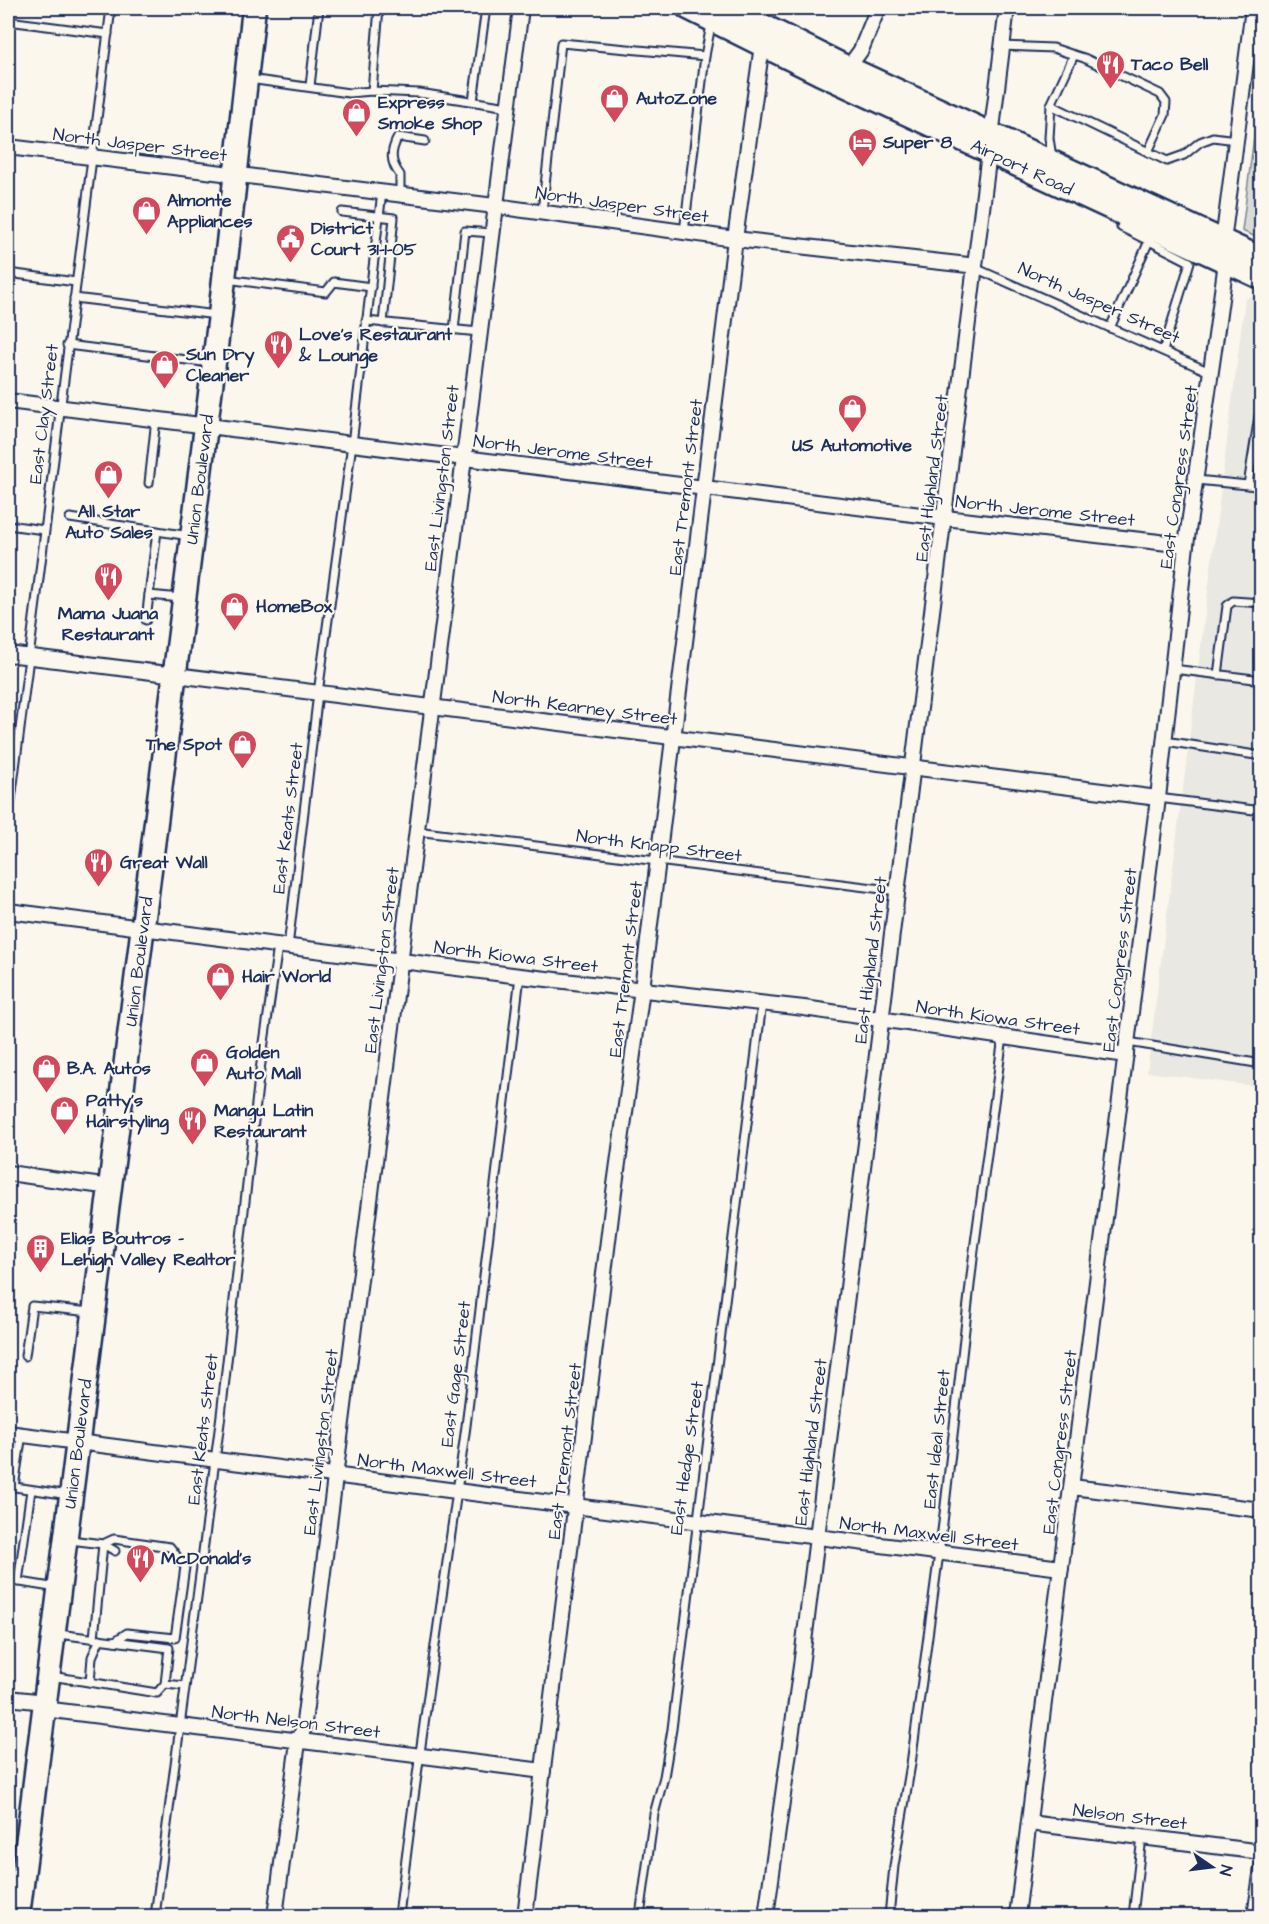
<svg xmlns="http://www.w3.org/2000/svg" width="1269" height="1924" viewBox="0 0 1269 1924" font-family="'Architects Daughter',sans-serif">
	<rect width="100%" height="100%" fill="#fbf7ec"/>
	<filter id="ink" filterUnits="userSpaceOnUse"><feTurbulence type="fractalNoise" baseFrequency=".0167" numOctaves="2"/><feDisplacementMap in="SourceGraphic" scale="12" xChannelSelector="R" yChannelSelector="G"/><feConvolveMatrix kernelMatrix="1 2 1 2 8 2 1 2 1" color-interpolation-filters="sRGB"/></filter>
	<g filter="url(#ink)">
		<!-- built -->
		<path fill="#eae8e2" d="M1261,292V1087L1147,1072L1245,299Z"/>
		<!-- green -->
		<path fill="#dadad7" stroke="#7a849a" stroke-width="1.5" d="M1261,80V239L1242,231Z"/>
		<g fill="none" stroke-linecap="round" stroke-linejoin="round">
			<defs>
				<g id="lane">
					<path d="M8,21L108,34"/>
					<path d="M1003,46L1053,48L1074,55L1051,105L1167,161L1184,155L1200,142L1213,137L1236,140"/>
					<path d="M1074,55L1084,58L1160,94L1166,102L1165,115L1148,152"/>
					<path d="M705,56L711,25"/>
					<path d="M249,79L349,93L372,91L419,93L508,107"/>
					<path d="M310,86L319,8"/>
					<path d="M372,91L379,8"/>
					<path d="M473,101L486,8"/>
					<path d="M1051,105L1049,138L1052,157"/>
					<path d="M400,194V175C390,162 390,152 398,137L425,141"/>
					<path d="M342,212L394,218L383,323"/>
					<path d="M542,212L561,43L705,56L684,232"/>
					<path d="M1149,241L1190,262L1163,351"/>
					<path d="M975,268L1212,373"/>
					<path d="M8,273L76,282"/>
					<path d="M226,279L326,292L334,282L371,287"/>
					<path d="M74,298L217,315"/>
					<path d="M366,321L479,332"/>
					<path d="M1110,328L1149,241L1121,227L1124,219"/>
					<path d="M454,330L465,231L492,233"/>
					<path d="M67,345L211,363"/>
					<path d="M1196,480L1248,485L1262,397"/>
					<path d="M149,483L156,419"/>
					<path d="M1248,485L1262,487"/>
					<path d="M70,518L190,536"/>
					<path d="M8,525L44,530"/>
					<path d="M157,531L149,595L181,598"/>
					<path d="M146,620L149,595"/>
					<path d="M1173,669L1262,680"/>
					<path d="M1218,675L1227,606L1233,601L1262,603"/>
					<path d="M1165,741L1262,756"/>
					<path d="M1158,798L1262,811"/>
					<path d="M8,824L111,8"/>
					<path d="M416,831L898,891"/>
					<path d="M288,947L318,693L352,444L382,192"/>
					<path d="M1128,1042L1262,1064"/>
					<path d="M1259,1063L1262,1047"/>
					<path d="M25,1356L32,1306L91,1312"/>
					<path d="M8,1486L69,1495"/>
					<path d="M14,1487L22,1434"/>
					<path d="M70,1540L103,1544L114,1539L170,1547L185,1567L175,1638L127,1633L115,1641"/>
					<path d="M8,1580L57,1588"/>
					<path d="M18,1582L31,1490"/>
					<path d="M94,1638L103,1544L115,1551"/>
					<path d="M51,1676L157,1693L165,1684L169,1648L58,1634"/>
					<path d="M90,1682L92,1657L100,1639"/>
					<path d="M165,1684L185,1686"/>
					<path d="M155,1916L221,1415L259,1077L278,946"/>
					<path d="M399,1916C418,1753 444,1589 466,1426C485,1276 501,1126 520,976"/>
					<path d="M640,1916L654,1814L664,1777L672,1729L762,1003"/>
					<path d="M889,1916L894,1866L911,1764L943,1523L974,1250L1003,1037"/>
					<path d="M1133,1916L1142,1837"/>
				</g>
				<g id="street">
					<path d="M848,68L861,50L878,8"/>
					<path d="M8,147L495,206L735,239L968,265L975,268"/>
					<path d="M8,401L945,518L1186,545"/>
					<path d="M8,654L1158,798"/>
					<path d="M8,911L520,976L804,1008L1126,1055"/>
					<path d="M8,1173L110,1187"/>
					<path d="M8,1433C359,1477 710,1526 1061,1568"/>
					<path d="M1072,1487L1262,1510"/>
					<path d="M8,1698L45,1702"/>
					<path d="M44,1709L543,1771"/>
					<path d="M1029,1823L1262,1852"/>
					<path d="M275,1916L298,1742L303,1730L521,8"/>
					<path d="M525,1916L614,1192L642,989L735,239L763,38"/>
					<path d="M766,1916L801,1666L1007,8"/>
					<path d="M1017,1916L1158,798L1186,545L1216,336L1226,262L1223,242L1253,8"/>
					<path d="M1255,1916L1262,1868"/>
				</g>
				<g id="primary">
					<path id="s1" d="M688,8L819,73L1262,278"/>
					<path d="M727,8L848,68L1262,259"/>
					<path id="s2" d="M18,1916L220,315L254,8"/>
				</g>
			</defs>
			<!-- lane casing -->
			<use href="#lane" stroke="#1b2f5e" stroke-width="11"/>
			<!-- street casing -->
			<use href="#street" stroke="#1b2f5e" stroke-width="18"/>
			<!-- primary casing -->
			<use href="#primary" stroke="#1b2f5e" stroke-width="27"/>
			<!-- lane -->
			<use href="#lane" stroke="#fbf7ec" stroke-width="7"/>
			<!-- street -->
			<use href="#street" stroke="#fbf7ec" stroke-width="14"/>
			<!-- primary -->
			<use href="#primary" stroke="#fbf7ec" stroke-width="22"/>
		</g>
	</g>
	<!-- icons -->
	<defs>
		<symbol id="restaurant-pin" viewBox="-11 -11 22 30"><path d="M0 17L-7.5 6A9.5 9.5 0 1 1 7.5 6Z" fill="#d1495b" stroke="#fbf7ec"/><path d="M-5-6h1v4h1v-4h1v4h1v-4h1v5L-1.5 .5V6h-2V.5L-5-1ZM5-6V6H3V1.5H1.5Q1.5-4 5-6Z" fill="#fff"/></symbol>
		<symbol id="shop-pin" viewBox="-11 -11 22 30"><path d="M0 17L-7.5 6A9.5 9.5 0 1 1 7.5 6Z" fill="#d1495b" stroke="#fbf7ec"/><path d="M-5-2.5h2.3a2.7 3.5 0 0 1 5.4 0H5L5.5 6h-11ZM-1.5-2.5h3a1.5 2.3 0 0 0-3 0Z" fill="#fff"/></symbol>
		<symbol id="hotel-pin" viewBox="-11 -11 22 30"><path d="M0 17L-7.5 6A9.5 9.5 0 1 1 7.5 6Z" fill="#d1495b" stroke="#fbf7ec"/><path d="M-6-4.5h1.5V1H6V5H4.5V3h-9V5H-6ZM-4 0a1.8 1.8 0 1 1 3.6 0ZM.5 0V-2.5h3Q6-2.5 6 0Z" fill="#fff"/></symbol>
		<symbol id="civic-pin" viewBox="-11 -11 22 30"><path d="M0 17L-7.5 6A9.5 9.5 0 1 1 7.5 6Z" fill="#d1495b" stroke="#fbf7ec"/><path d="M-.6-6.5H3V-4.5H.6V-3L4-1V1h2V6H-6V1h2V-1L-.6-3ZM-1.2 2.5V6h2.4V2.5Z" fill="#fff"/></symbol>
		<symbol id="building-pin" viewBox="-11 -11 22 30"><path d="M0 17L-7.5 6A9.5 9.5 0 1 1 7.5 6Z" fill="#d1495b" stroke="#fbf7ec"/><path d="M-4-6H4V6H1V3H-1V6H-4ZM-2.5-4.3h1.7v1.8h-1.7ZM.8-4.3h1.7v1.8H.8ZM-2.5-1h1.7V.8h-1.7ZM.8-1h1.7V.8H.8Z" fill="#fff"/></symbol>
	</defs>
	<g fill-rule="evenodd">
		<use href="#restaurant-pin" x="1094" y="48" width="33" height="45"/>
		<use href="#shop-pin" x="598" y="82" width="33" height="45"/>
		<use href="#shop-pin" x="340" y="96" width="33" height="45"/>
		<use href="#hotel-pin" x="846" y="126" width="33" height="45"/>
		<use href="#shop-pin" x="130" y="194" width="33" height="45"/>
		<use href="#civic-pin" x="274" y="222" width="33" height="45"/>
		<use href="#restaurant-pin" x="262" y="328" width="33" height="45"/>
		<use href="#shop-pin" x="148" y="348" width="33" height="45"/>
		<use href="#shop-pin" x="836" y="392" width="33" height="45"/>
		<use href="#shop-pin" x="92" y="458" width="33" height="45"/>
		<use href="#restaurant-pin" x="92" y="560" width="33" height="45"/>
		<use href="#shop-pin" x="218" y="590" width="33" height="45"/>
		<use href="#shop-pin" x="226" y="728" width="33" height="45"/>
		<use href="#restaurant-pin" x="82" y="846" width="33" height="45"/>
		<use href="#shop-pin" x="204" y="960" width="33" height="45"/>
		<use href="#shop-pin" x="188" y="1046" width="33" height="45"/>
		<use href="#shop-pin" x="30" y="1052" width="33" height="45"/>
		<use href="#shop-pin" x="48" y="1094" width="33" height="45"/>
		<use href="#restaurant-pin" x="176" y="1104" width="33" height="45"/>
		<use href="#building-pin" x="24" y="1232" width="33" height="45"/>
		<use href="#restaurant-pin" x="124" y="1542" width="33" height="45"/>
	</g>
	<g text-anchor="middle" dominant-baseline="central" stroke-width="4.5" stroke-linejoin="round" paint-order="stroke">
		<!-- poi labels -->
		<g font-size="18" font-weight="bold" fill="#1b2f5e" stroke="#fbf7ec" text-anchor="start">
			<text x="1131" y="64">Taco Bell</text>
			<text x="636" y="98">AutoZone</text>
			<text x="378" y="102">Express<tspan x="378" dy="21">Smoke Shop</tspan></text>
			<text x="883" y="142">Super 8</text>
			<text x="167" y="200">Almonte<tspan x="167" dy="21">Appliances</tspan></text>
			<text x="311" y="228">District<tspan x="311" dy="21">Court 31-1-05</tspan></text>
			<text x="299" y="334">Love’s Restaurant<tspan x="299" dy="21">&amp; Lounge</tspan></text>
			<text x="186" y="354">Sun Dry<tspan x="186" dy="21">Cleaner</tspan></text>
			<text x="852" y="445" text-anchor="middle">US Automotive</text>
			<text x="109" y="511" text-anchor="middle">All Star<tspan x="109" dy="21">Auto Sales</tspan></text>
			<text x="256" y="606">HomeBox</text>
			<text x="108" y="613" text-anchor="middle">Mama Juana<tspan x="108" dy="21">Restaurant</tspan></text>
			<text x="222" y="744" text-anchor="end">The Spot</text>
			<text x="120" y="862">Great Wall</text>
			<text x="242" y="976">Hair World</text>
			<text x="226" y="1052">Golden<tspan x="226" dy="21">Auto Mall</tspan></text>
			<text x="67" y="1068">B.A. Autos</text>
			<text x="86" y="1100">Patty's<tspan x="86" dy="21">Hairstyling</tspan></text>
			<text x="214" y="1110">Mangu Latin<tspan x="214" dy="21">Restaurant</tspan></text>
			<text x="61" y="1238">Elias Boutros -<tspan x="61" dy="21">Lehigh Valley Realtor</tspan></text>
			<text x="161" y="1558">McDonald's</text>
		</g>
		<!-- street labels -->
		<g font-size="18" fill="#1b2f5e" stroke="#fbf7ec">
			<text transform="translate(140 145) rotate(7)">North Jasper Street</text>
			<text stroke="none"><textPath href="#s1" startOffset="370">Airport Road</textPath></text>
			<text transform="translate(622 205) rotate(8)">North Jasper Street</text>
			<text transform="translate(1099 303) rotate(24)">North Jasper Street</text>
			<text transform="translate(44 414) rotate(-83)">East Clay Street</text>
			<text transform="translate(563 452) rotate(7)">North Jerome Street</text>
			<text transform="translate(1179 477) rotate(-82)">East Congress Street</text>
			<text transform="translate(442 478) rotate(-83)">East Livingston Street</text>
			<text transform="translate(932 478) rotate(-83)">East Highland Street</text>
			<text stroke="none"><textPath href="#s2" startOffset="1448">Union Boulevard</textPath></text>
			<text transform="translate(686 487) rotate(-83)">East Tremont Street</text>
			<text transform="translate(1045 511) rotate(6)">North Jerome Street</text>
			<text transform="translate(585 708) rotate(7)">North Kearney Street</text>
			<text transform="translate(288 818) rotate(-83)">East Keats Street</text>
			<text transform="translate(659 846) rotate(7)">North Knapp Street</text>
			<text transform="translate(516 957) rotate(7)">North Kiowa Street</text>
			<text transform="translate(382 960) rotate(-83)">East Livingston Street</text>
			<text transform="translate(871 960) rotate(-83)">East Highland Street</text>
			<text transform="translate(1120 960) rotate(-83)">East Congress Street</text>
			<text stroke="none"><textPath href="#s2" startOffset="962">Union Boulevard</textPath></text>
			<text transform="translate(626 969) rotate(-83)">East Tremont Street</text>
			<text transform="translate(998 1018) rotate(8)">North Kiowa Street</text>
			<text transform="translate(456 1374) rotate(-83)">East Gage Street</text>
			<text transform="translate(203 1429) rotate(-83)">East Keats Street</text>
			<text transform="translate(937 1439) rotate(-84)">East Ideal Street</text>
			<text transform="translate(321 1442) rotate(-83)">East Livingston Street</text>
			<text transform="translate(811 1442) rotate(-83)">East Highland Street</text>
			<text transform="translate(1060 1442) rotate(-83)">East Congress Street</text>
			<text stroke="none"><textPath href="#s2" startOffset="476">Union Boulevard</textPath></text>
			<text transform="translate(565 1451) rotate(-83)">East Tremont Street</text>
			<text transform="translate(687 1458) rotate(-82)">East Hedge Street</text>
			<text transform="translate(447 1471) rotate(7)">North Maxwell Street</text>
			<text transform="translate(929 1534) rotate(7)">North Maxwell Street</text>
			<text transform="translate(296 1722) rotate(7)">North Nelson Street</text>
			<text transform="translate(1130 1817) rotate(7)">Nelson Street</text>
		</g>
	</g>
	<!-- margin -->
	<rect width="1269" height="1924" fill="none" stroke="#fbf7ec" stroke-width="30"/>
	<rect x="15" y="15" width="1239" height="1894" fill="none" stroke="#1b2f5e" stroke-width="2" filter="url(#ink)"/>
	<!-- north arrow -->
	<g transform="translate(1212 1867) rotate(104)" stroke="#fbf7ec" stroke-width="4.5" paint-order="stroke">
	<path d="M0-4.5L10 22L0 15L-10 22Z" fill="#1b2f5e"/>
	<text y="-9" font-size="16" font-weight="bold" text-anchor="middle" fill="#1b2f5e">N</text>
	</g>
</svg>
